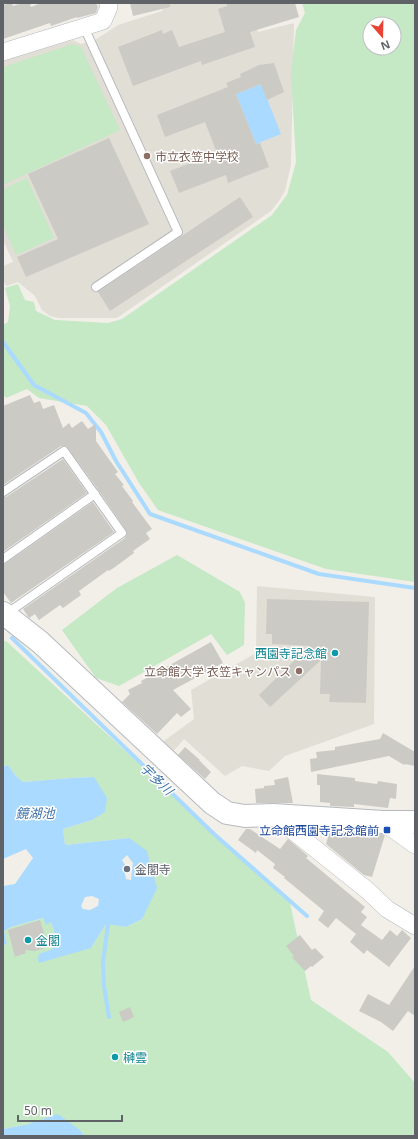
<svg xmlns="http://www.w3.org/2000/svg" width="418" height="1139" viewBox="0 0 418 1139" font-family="'Noto Sans','Noto Sans JP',sans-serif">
	<rect width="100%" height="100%" fill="#f1efe8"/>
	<!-- education -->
	<g fill="#e1ded6">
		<path d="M164,3H249L258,32L294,23L291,165L285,191L279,201L271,211L117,318H59L50,316L42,310L35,296L18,282L6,286L3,280V266L13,262L3,240V61L73,40L81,44L95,40L118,25L162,11Z"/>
		<path d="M257,586L375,597L374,724L285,756L269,771L242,766L225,776L184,739L171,754L161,743L194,719L191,690L256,653Z"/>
	</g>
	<!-- green -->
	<g fill="#c5e8c5" fill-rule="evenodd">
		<path d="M302,3H415V582L326,569L158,510L139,483L106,425L87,406L39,398L27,389L6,398L3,394V325L8,322L10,306L5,288L18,284L25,300L34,302L36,311L55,320L108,323L122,319L272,215L287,195L296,162L291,73L296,30L305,13ZM370,24H394V48H370Z"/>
		<path d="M73,44L81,47L120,130L3,185V67Z"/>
		<path d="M27,178L54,238L16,255L3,225V189Z"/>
		<path d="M177,555L240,592L245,603L244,645L227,655L211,634L119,686L96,678L62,630L117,588Z"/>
		<path d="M6,641L290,903L311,1000L388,1052L415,1083V1136H84L81,1131L29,1124L3,1129V945L7,944L4,931L11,927L44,918L51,922L55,934L49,937L53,949L91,948L106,924L126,927L142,919L129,838L65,845L63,829L92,820L94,777L72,778L23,782L15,775L8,765L3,767V642Z"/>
	</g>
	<!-- water -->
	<g fill="#aadaff" fill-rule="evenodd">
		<path d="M264,83V91L281,134L256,144L236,94Z"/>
		<path d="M8,765L15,775L23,782L72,778L94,777L107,798L105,812L92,820L63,829L65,845L129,838L147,851L157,888L142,919L126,927L106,924L91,948L39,963L38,960L39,954L53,949L49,936L55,934L51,922L46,925L43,918L11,927L4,931L7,944L3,945V886L15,884L33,858L26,849L3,859V767ZM127,855L133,863L131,880L126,879L125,874L127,868L122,860ZM92,896L99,899L98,906L90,910L83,909L81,906L85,897Z"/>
		<path d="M58,1114L81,1131L84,1136H3V1129L29,1124Z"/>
	</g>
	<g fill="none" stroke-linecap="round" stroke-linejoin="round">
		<!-- stream -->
		<g stroke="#aadaff" stroke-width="4">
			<path d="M3,342L34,385L86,413L101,432L116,461L150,514L319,574L415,588"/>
			<path d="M12,638L214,834L307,916"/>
			<path d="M108,924L103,962L104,986L109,1017"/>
		</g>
	</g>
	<!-- building -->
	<g fill="#cccac5">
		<path d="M10,3H12L13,6L22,3H30L31,7L41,3H96L98,7L96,13L77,18V17L51,26L50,23L3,39V5Z"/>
		<path d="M130,3H170V7L133,16Z"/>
		<path d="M227,3H295L299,17L250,32L255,47L202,65L201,61L133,86L118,47L162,30L163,34L172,30L179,47L225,32L218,9L227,6Z"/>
		<path d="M274,63L284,92L267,100L261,84L236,94L256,144L260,143L269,167L228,183L226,175L179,193L170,171L217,153L205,122L165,137L157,115L228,87L226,83L241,77L240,74L259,65Z"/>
		<path d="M109,138L149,224L26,277L17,257L58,239L28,174Z"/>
		<path d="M240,197L253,217L110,311L98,292Z"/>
		<path d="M30,395L34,403L40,401L43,409L54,405L63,428L69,423L72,428L82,421L88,429L96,424V441L118,472L115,474L124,485L122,486L133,501L132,502L152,529L146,533L150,539L133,551L134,553L115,567L109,571L108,570L79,591L81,595L63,608L60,605L39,620L35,614L29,618L23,609L125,538L127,533L126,530L99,491L68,448L66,446H61L3,485V406Z"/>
		<path d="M63,459L87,493L3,552V497H6Z"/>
		<path d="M93,502L114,532L11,603L3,592V564L6,563Z"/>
		<path d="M267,599L369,602L366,703L329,702L330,694H320L321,660L270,707L259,695L309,646L272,644V634H266Z"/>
		<path d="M211,642L223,663L173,690L191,709L181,717L177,713L157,734L122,702L130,694L128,690L142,683L141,681Z"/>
		<path d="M383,733L415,752V766L405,764L404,765L389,756L311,772L310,759L317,758L316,752L335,750V747L380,739Z"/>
		<path d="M185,747L200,760H199L211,772L205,779L178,755Z"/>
		<path d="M317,774L355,778V781L377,784L378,781L397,784L396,799L390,798L388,808L354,804V807L330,806V803L320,802V785H317Z"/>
		<path d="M288,777L293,803H256L255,789L264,788V786L275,785L274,780Z"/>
		<path d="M246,829H250L280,849L288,839L308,856L306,858L365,907L361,912L367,917L361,925L382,940L390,930L397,936L402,930L411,938L389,967L367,950L364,954L350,942L356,934L336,918L328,928L318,920L324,911L284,878L285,877L273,868L275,864L257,850L256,853L238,840Z"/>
		<path d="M330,831L348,832L351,834L352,833L383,834L385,835L372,877L364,875L326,844Z"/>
		<path d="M40,920L48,947L35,951L25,950L26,953L15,957L8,930Z"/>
		<path d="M300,935L312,950L315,948L324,957L312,967L311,966L305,971L292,957L294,956L286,946Z"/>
		<path d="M415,966V1016L408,1011L393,1031L381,1022L359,1011L368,994L389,1005Z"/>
		<path d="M130,1007L134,1017L123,1022L119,1012Z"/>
	</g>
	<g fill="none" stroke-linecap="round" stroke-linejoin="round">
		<defs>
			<g id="lane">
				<path d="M84,27L178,232L96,287"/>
				<path d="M3,492L64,451L122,533L6,614"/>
				<path d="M3,559L95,494"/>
			</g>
			<g id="street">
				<path d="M3,52L103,21L109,7L108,3"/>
				<path d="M273,815L367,890L387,909L415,926"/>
				<path d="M383,822L415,845"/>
			</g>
			<path id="secondary" d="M3,613L40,642L212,803L227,813L245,816L273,815L383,822H415"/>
		</defs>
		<!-- lane casing -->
		<use href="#lane" stroke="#b5b8bc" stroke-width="10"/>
		<!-- street casing -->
		<use href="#street" stroke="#b5b8bc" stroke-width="18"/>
		<!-- secondary casing -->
		<use href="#secondary" stroke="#b6babf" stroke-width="24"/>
		<!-- lane -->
		<use href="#lane" stroke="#fff" stroke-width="8"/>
		<!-- street -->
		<use href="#street" stroke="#fff" stroke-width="17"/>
		<!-- secondary -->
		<use href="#secondary" stroke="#fff" stroke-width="22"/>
	</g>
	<!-- markers -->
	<g fill="#8d6e63" stroke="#fff" stroke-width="1.5">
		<circle cx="147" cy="156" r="4"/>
		<circle cx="299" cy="671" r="4"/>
	</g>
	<g fill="#0f9aa8" stroke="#fff" stroke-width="1.5">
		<circle cx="335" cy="653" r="4"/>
		<circle cx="28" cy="940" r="4"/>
		<circle cx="115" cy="1057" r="4"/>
	</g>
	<rect fill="#1a4fb4" stroke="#fff" stroke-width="1.5" x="383" y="826" width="8" height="8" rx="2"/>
	<circle fill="#6b7280" stroke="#fff" stroke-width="1.5" cx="127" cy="869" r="4"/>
	<g text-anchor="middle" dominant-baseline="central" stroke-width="3" stroke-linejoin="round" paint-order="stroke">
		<!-- education labels -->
		<g font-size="12" fill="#785e54" stroke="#fff" text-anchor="start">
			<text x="155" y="156">市立衣笠中学校</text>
			<text x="291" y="671" text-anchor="end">立命館大学 衣笠キャンパス</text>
		</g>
		<!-- culture labels -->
		<g font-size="12" fill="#0d838f" stroke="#fff" text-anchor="start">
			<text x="327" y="653" text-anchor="end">西園寺記念館</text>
			<text x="36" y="940">金閣</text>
			<text x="123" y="1057">榊雲</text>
		</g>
		<!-- transit labels -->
		<g font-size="12" fill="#164399" stroke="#fff" text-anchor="end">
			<text x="379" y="830">立命館西園寺記念館前</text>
		</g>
		<!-- worship labels -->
		<g font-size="12" fill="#5b616d" stroke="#fff" text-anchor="start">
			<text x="135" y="869">金閣寺</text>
		</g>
		<!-- water labels -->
		<g font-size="13" font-style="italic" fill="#4174aa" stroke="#fff">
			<text transform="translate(157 779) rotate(44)">宇多川</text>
			<text x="35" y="813">鏡湖池</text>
		</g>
	</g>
	<!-- border -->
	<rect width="418" height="1139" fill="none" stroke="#5f6368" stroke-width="8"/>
	<!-- north arrow -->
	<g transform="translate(382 36) rotate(160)"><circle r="19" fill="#ffffff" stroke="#bfc1c3"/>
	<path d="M0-3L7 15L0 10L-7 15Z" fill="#ea4335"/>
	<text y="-6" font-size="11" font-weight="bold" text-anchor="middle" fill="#5f6368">N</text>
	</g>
	<!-- scale -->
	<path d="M18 1115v6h104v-6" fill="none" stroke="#5f6368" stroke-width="2"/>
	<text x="24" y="1115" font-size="12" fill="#5f6368" stroke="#ffffff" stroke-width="3" paint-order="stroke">50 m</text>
</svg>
